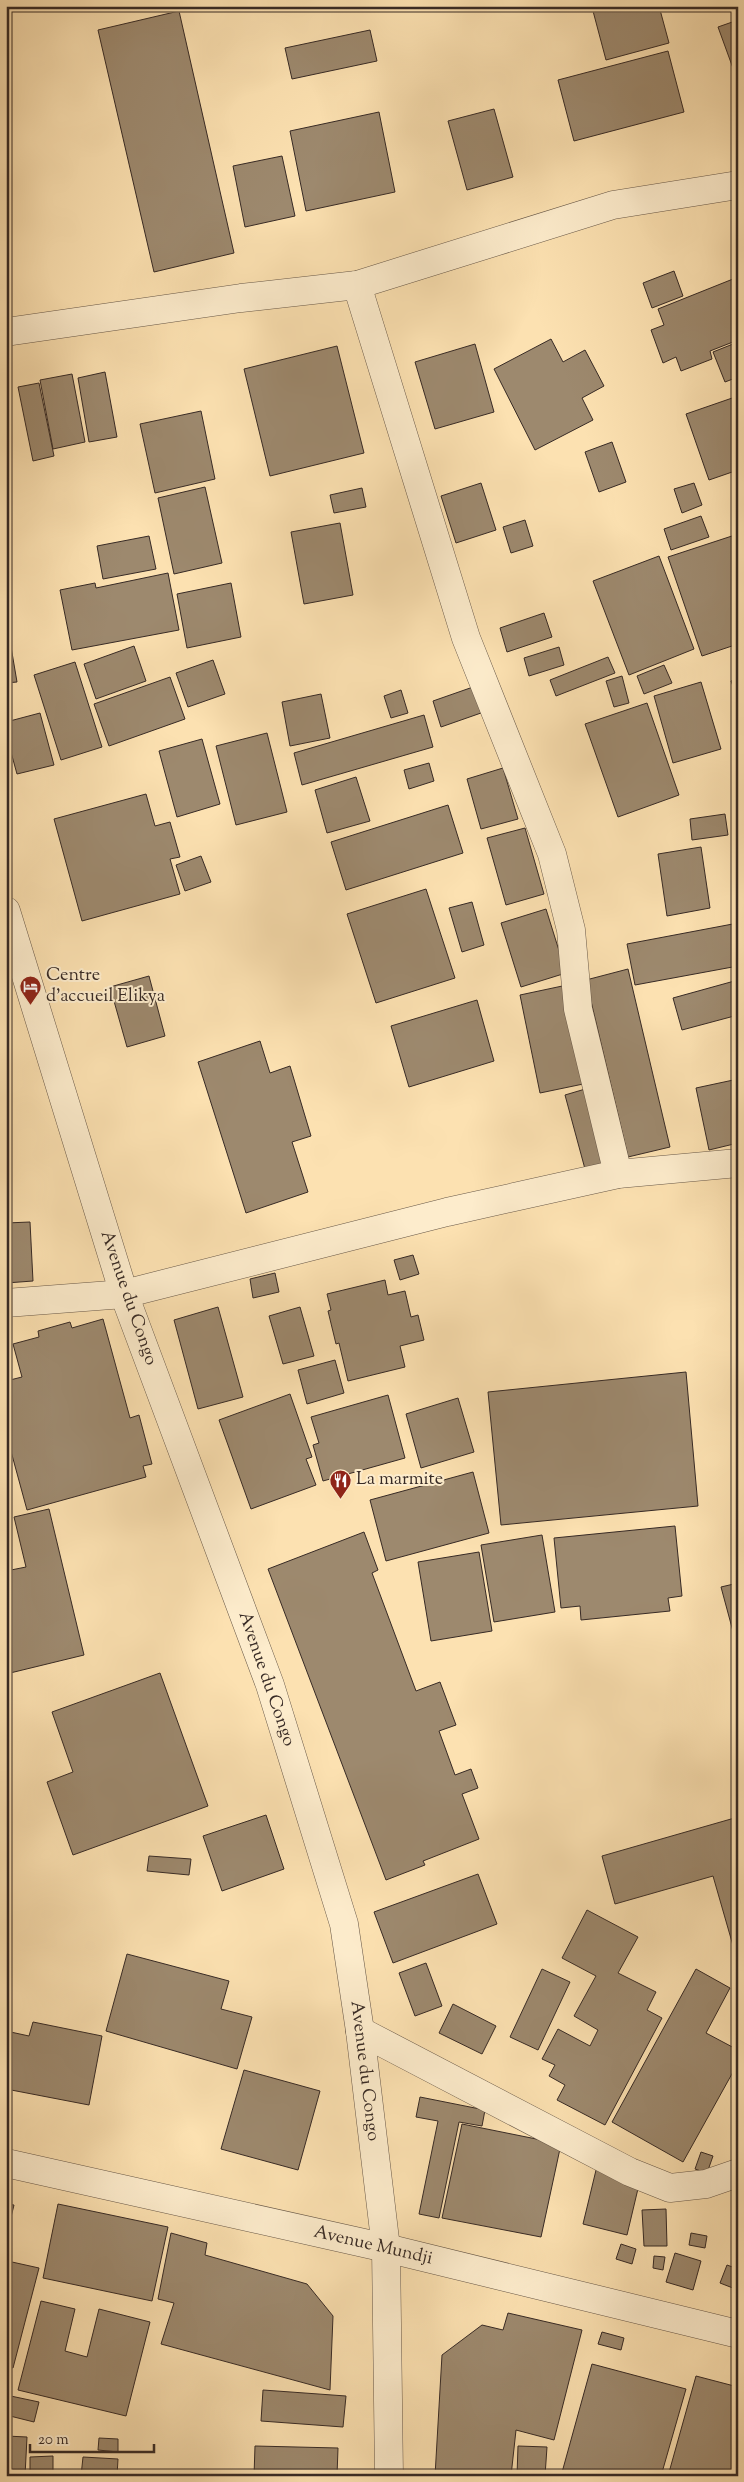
<svg xmlns="http://www.w3.org/2000/svg" width="744" height="2482" viewBox="0 0 744 2482" font-family="'Sorts Mill Goudy',serif">
	<rect width="100%" height="100%" fill="#fce1b1"/>
	<filter id="stains"><feTurbulence type="fractalNoise" baseFrequency=".004" numOctaves="4"/><feColorMatrix values="0 0 0 0 .2 0 0 0 0 .09 0 0 0 0 .02 0 0 0 .5 -.17"/></filter>
	<radialGradient id="worn" r=".72"><stop offset=".6" stop-color="#630" stop-opacity="0"/><stop offset="1" stop-color="#630" stop-opacity=".3"/></radialGradient>
	<!-- building -->
	<g fill="#9d896e" stroke="#372a25">
		<path d="M609,6H659L669,43L606,60L593,11Z"/>
		<path d="M179,11L234,253L154,272L98,30Z"/>
		<path d="M738,20V82L718,27Z"/>
		<path d="M370,30L377,61L292,79L285,48Z"/>
		<path d="M668,51L684,112L574,141L558,80Z"/>
		<path d="M494,109L513,177L467,190L448,121Z"/>
		<path d="M379,112L395,192L306,211L290,131Z"/>
		<path d="M282,156L295,216L245,227L233,166Z"/>
		<path d="M674,271L683,296L652,308L643,283Z"/>
		<path d="M738,277V340L710,351L712,359L681,371L676,357L663,363L651,330L664,325L658,309Z"/>
		<path d="M551,339L563,362L585,350L604,386L582,398L593,420L535,450L494,369Z"/>
		<path d="M738,342V377L725,382L713,352Z"/>
		<path d="M475,344L494,412L435,429L415,362Z"/>
		<path d="M337,346L364,453L270,476L244,369Z"/>
		<path d="M105,372L117,437L89,442L78,378Z"/>
		<path d="M72,374L85,442L53,449L40,380Z"/>
		<path d="M39,383L54,456L33,461L18,387Z"/>
		<path d="M738,396V470L709,480L686,414Z"/>
		<path d="M201,411L215,479L155,493L140,424Z"/>
		<path d="M612,442L626,482L599,492L585,452Z"/>
		<path d="M481,483L496,530L456,543L441,496Z"/>
		<path d="M694,483L702,505L682,513L674,489Z"/>
		<path d="M205,487L222,563L174,574L158,498Z"/>
		<path d="M362,488L366,507L334,513L330,495Z"/>
		<path d="M701,516L709,537L671,550L664,529Z"/>
		<path d="M525,520L533,546L511,553L503,527Z"/>
		<path d="M340,523L353,595L304,604L291,532Z"/>
		<path d="M738,534V644L702,656L668,557Z"/>
		<path d="M149,536L156,569L103,579L97,546Z"/>
		<path d="M659,556L694,649L629,675L593,581Z"/>
		<path d="M168,573L179,630L72,650L60,590L95,583L96,588Z"/>
		<path d="M231,583L241,637L187,648L177,594Z"/>
		<path d="M544,613L552,637L507,652L500,628Z"/>
		<path d="M6,635H9L17,682L6,683Z"/>
		<path d="M134,646L146,681L96,699L84,664Z"/>
		<path d="M559,647L564,665L529,676L524,658Z"/>
		<path d="M608,657L615,673L556,696L550,680Z"/>
		<path d="M213,660L225,694L188,707L176,673Z"/>
		<path d="M75,662L102,747L61,760L34,675Z"/>
		<path d="M664,665L672,683L644,694L637,676Z"/>
		<path d="M622,676L629,703L614,707L606,681Z"/>
		<path d="M170,677L185,719L109,746L94,704Z"/>
		<path d="M738,678V700L731,681Z"/>
		<path d="M701,682L721,749L673,763L654,696Z"/>
		<path d="M473,687L481,713L441,727L433,701Z"/>
		<path d="M401,690L408,713L391,718L384,696Z"/>
		<path d="M321,694L330,738L290,746L282,702Z"/>
		<path d="M647,703L679,795L618,817L585,724Z"/>
		<path d="M40,713L54,765L17,774L6,734V722Z"/>
		<path d="M424,715L433,747L302,785L294,753Z"/>
		<path d="M267,733L287,812L236,825L216,746Z"/>
		<path d="M202,739L220,804L177,817L159,751Z"/>
		<path d="M429,763L434,781L409,789L404,770Z"/>
		<path d="M503,768L518,819L481,829L467,779Z"/>
		<path d="M356,777L370,821L327,833L315,790Z"/>
		<path d="M146,794L155,826L170,822L180,857L170,859L180,894L82,921L54,819Z"/>
		<path d="M448,805L463,853L346,890L331,842Z"/>
		<path d="M725,814L728,835L692,840L690,819Z"/>
		<path d="M525,828L544,894L506,905L487,838Z"/>
		<path d="M701,847L710,908L667,916L658,854Z"/>
		<path d="M201,856L211,882L185,891L176,865Z"/>
		<path d="M426,889L455,978L376,1003L347,914Z"/>
		<path d="M472,902L484,945L462,952L449,908Z"/>
		<path d="M546,909L566,973L521,987L501,923Z"/>
		<path d="M738,923V966L635,985L627,944Z"/>
		<path d="M628,969L670,1147L628,1157L586,980Z"/>
		<path d="M149,976L165,1036L127,1047L110,987Z"/>
		<path d="M738,980V1015L682,1030L673,998Z"/>
		<path d="M567,985L588,1083L540,1093L520,995Z"/>
		<path d="M477,1000L494,1061L409,1087L391,1026Z"/>
		<path d="M260,1041L270,1073L290,1066L311,1136L292,1142L308,1192L246,1213L198,1062Z"/>
		<path d="M738,1079V1143L709,1150L696,1088Z"/>
		<path d="M592,1087L612,1162L585,1169L565,1095Z"/>
		<path d="M30,1222L33,1281L6,1283V1223Z"/>
		<path d="M413,1255L419,1274L400,1280L394,1260Z"/>
		<path d="M275,1273L279,1292L253,1298L250,1279Z"/>
		<path d="M385,1280L388,1295L405,1291L411,1317L418,1315L424,1340L400,1346L405,1367L348,1381L339,1343L336,1344L328,1311L331,1310L327,1294Z"/>
		<path d="M218,1307L243,1397L198,1409L174,1320Z"/>
		<path d="M300,1307L314,1356L283,1364L269,1316Z"/>
		<path d="M103,1319L130,1418L139,1415L152,1464L143,1466L146,1477L27,1510L6,1433V1381L22,1377L13,1344L39,1337L38,1331L70,1322L72,1328Z"/>
		<path d="M335,1360L344,1393L307,1404L298,1370Z"/>
		<path d="M686,1372L698,1506L501,1525L488,1392Z"/>
		<path d="M290,1394L312,1457L306,1459L316,1485L251,1509L219,1420Z"/>
		<path d="M388,1395L405,1458L323,1481L313,1445L319,1443L311,1417Z"/>
		<path d="M458,1398L474,1452L421,1468L406,1414Z"/>
		<path d="M473,1472L489,1533L386,1561L370,1500Z"/>
		<path d="M49,1509L84,1655L6,1674V1571L26,1567L14,1517Z"/>
		<path d="M675,1526L682,1596L668,1598L670,1611L581,1620L580,1606L561,1608L554,1538Z"/>
		<path d="M364,1532L378,1570L372,1573L416,1691L440,1682L456,1725L439,1731L455,1775L471,1769L478,1788L462,1794L479,1839L423,1861L425,1865L386,1880L268,1569Z"/>
		<path d="M542,1535L555,1612L494,1622L481,1545Z"/>
		<path d="M479,1552L492,1631L431,1641L418,1562Z"/>
		<path d="M738,1583V1650L721,1587Z"/>
		<path d="M160,1673L208,1806L73,1855L47,1782L73,1772L52,1712Z"/>
		<path d="M266,1815L284,1869L222,1891L203,1836Z"/>
		<path d="M738,1817V1963L713,1876L615,1904L602,1856Z"/>
		<path d="M149,1856L191,1859L189,1875L147,1871Z"/>
		<path d="M478,1874L497,1924L393,1963L374,1912Z"/>
		<path d="M587,1910L638,1937L618,1973L656,1992L647,2010L662,2018L605,2125L557,2100L565,2085L549,2076L555,2065L542,2059L558,2029L590,2046L598,2030L574,2016L596,1976L562,1958Z"/>
		<path d="M127,1954L229,1981L221,2009L252,2017L237,2069L106,2031Z"/>
		<path d="M426,1963L442,2006L415,2016L399,1973Z"/>
		<path d="M542,1969L570,1982L538,2050L510,2037Z"/>
		<path d="M696,1969L730,1988L706,2033L738,2050V2063L683,2162L612,2122Z"/>
		<path d="M453,2004L496,2026L482,2054L439,2033Z"/>
		<path d="M33,2022L102,2036L89,2105L6,2089V2031L29,2036Z"/>
		<path d="M244,2070L320,2091L298,2170L221,2149Z"/>
		<path d="M420,2097L485,2110L482,2126L459,2122L439,2218L419,2214L438,2121L416,2117Z"/>
		<path d="M462,2124L561,2144L541,2237L442,2218Z"/>
		<path d="M701,2152L713,2156L707,2173L695,2169Z"/>
		<path d="M597,2166L641,2176L627,2235L583,2224Z"/>
		<path d="M6,2204L14,2205L6,2237Z"/>
		<path d="M58,2204L168,2227L152,2301L43,2278Z"/>
		<path d="M666,2209L667,2246H644L642,2210Z"/>
		<path d="M171,2233L207,2243L205,2255L307,2284L333,2316L330,2390L161,2344L174,2303L158,2299Z"/>
		<path d="M691,2233L707,2236L705,2248L689,2245Z"/>
		<path d="M621,2244L636,2249L632,2264L616,2259Z"/>
		<path d="M675,2253L701,2261L693,2290L666,2282Z"/>
		<path d="M654,2256L665,2257L663,2270L653,2268Z"/>
		<path d="M12,2262L39,2268L13,2368L6,2366V2284Z"/>
		<path d="M727,2265L738,2269V2290L720,2283Z"/>
		<path d="M41,2301L75,2309L65,2351L87,2357L99,2309L150,2322L126,2416L18,2390Z"/>
		<path d="M508,2313L582,2330L554,2440L516,2430L511,2476H435L442,2355L482,2325L503,2330Z"/>
		<path d="M602,2332L624,2338L621,2350L598,2344Z"/>
		<path d="M592,2364L686,2389L661,2476H561Z"/>
		<path d="M696,2376L738,2387V2476H668Z"/>
		<path d="M263,2390L346,2396L343,2427L261,2421Z"/>
		<path d="M6,2395L39,2402L34,2422L6,2415Z"/>
		<path d="M6,2436L27,2437L25,2476H6Z"/>
		<path d="M99,2438L118,2439V2452L98,2450Z"/>
		<path d="M255,2446L338,2448L337,2476H254Z"/>
		<path d="M518,2446L547,2447L545,2476H517Z"/>
		<path d="M53,2456V2476H30V2457Z"/>
		<path d="M83,2457L118,2459L117,2476H81Z"/>
	</g>
	<g fill="none" stroke-linecap="round" stroke-linejoin="round">
		<defs>
			<g id="minor">
				<path d="M357,285L466,638L552,854L571,930L578,1009L618,1174"/>
				<path d="M6,332L241,298L357,285L613,205L738,185"/>
				<path d="M6,911L124,1294L270,1685L344,1924L360,2031L386,2248L389,2476"/>
				<path d="M6,1303L124,1294L447,1212L618,1174L738,1163"/>
				<path d="M360,2031L630,2172L670,2188L706,2184L738,2173"/>
				<path d="M6,2163L386,2248L738,2334"/>
			</g>
		</defs>
		<!-- minor casing -->
		<use href="#minor" stroke="#685848" stroke-width="29"/>
		<!-- minor -->
		<use href="#minor" stroke="#fdeccc" stroke-width="28"/>
	</g>
	<!-- icons -->
	<defs>
		<symbol id="hotel-pin" viewBox="-11 -11 22 30"><path d="M0 17L-7.5 6A9.5 9.5 0 1 1 7.5 6Z" fill="#8f2418" stroke="#fdeccc"/><path d="M-6-4.5h1.5V1H6V5H4.5V3h-9V5H-6ZM-4 0a1.8 1.8 0 1 1 3.6 0ZM.5 0V-2.5h3Q6-2.5 6 0Z" fill="#fff"/></symbol>
		<symbol id="restaurant-pin" viewBox="-11 -11 22 30"><path d="M0 17L-7.5 6A9.5 9.5 0 1 1 7.5 6Z" fill="#8f2418" stroke="#fdeccc"/><path d="M-5-6h1v4h1v-4h1v4h1v-4h1v5L-1.5 .5V6h-2V.5L-5-1ZM5-6V6H3V1.5H1.5Q1.5-4 5-6Z" fill="#fff"/></symbol>
	</defs>
	<g fill-rule="evenodd">
		<use href="#hotel-pin" x="18" y="974" width="25" height="34"/>
		<use href="#restaurant-pin" x="328" y="1468" width="25" height="34"/>
	</g>
	<g text-anchor="middle" dominant-baseline="central" stroke-width="4" stroke-linejoin="round" paint-order="stroke">
		<!-- poi labels -->
		<g font-size="18" fill="#372a25" stroke="#fdeccc" text-anchor="start">
			<text x="46" y="976">Centre<tspan x="46" dy="21">d'accueil Elikya</tspan></text>
			<text x="356" y="1480">La marmite</text>
		</g>
		<!-- street labels -->
		<g font-size="18" fill="#372a25" stroke="#fdeccc">
			<text transform="translate(128 1298) rotate(71)">Avenue du Congo</text>
			<text transform="translate(266 1679) rotate(71)">Avenue du Congo</text>
			<text transform="translate(364 2071) rotate(83)">Avenue du Congo</text>
			<text transform="translate(373 2246) rotate(13)">Avenue Mundji</text>
		</g>
	</g>
	<!-- margin -->
	<rect width="744" height="2482" fill="none" stroke="#fce1b1" stroke-width="25"/>
	<rect x="8" y="8" width="729" height="2467" fill="none" stroke="#372a25" stroke-width="2.5"/>
	<rect x="12" y="12" width="719" height="2457" fill="none" stroke="#372a25"/>
	<!-- scale -->
	<path d="M30 2444v8h124v-8" fill="none" stroke="#372a25" stroke-width="2.5"/>
	<text x="38" y="2444" font-size="15" fill="#372a25" stroke="#fdeccc" stroke-width="4" paint-order="stroke">20 m</text>
	<rect width="100%" height="100%" filter="url(#stains)"/>
	<rect width="100%" height="100%" fill="url(#worn)"/>
</svg>
